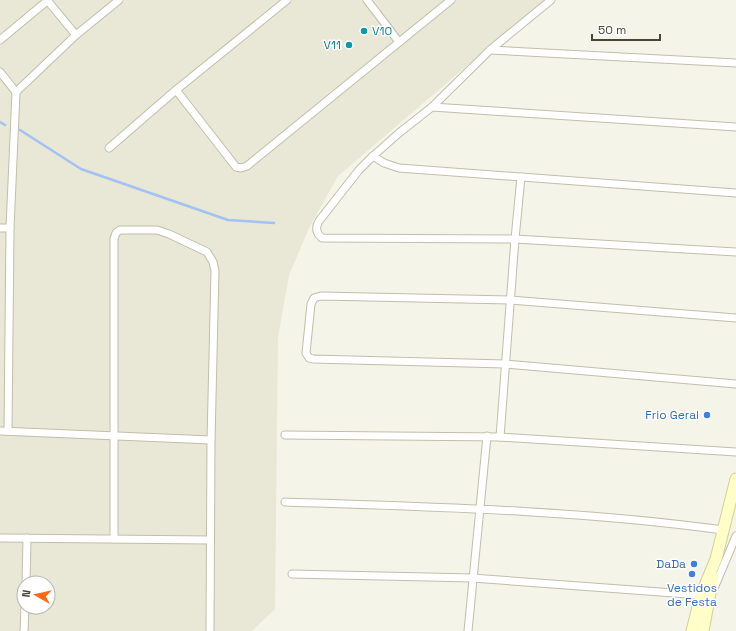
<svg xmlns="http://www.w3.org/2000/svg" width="736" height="631" viewBox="0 0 736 631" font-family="'Space Grotesk',sans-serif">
	<rect width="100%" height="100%" fill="#f5f4e8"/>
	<!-- residential -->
	<path fill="#e9e7d6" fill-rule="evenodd" d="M0,0H544L338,176L310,226L289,275L278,337L275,609L252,631H0ZM24,583H48V607H24Z"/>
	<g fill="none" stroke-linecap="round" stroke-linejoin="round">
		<!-- stream -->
		<g stroke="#a2c1f4" stroke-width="2.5">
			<path d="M0,122L5,125"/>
			<path d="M20,130L81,169L228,220L274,223"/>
		</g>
		<defs>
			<g id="minor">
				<path d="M47,0L76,35"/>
				<path d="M367,0L399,42"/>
				<path d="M551,0L490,50L432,107L399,133L373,156L359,170L319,221C315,228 316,233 322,238L515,239L736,252"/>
				<path d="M0,40L47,1"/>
				<path d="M490,50L736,63"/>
				<path d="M0,72L16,92"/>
				<path d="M176,90L236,167L241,168L247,166L451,0"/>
				<path d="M432,107L736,127"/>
				<path d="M109,148L176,90L287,0"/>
				<path d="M373,156L384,163L399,168L736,193"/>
				<path d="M0,228H10"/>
				<path d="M736,318L510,300L321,296L314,298L311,304L306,353L309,358L313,359L505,364L736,384"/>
				<path d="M0,431L211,440"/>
				<path d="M8,431L10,228L16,92L76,35L119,0"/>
				<path d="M285,435L500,437L736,452"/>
				<path d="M500,437L515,239L521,177"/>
				<path d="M285,502C431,507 578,510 723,530"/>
				<path d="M0,538L210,540"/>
				<path d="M114,539V239L116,233L120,230H157L169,234L207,252L213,262L215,271L211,440L210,631"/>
				<path d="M292,574L472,578L701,595"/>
				<path d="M26,583L27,538"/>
				<path d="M715,586L736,536"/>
				<path d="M24,631L25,607"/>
				<path d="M468,631L487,436"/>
			</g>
			<g id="secondary">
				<path d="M692,631L701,595L716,559L736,479"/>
				<path d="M703,631L713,577"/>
			</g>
		</defs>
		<!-- minor casing -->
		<use href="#minor" stroke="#c1beaa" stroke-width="9"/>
		<!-- secondary casing -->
		<use href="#secondary" stroke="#d4d094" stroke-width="13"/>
		<!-- minor -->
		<use href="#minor" stroke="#fff" stroke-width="7"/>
		<!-- secondary -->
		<use href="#secondary" stroke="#fffdc8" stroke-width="11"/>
	</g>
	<!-- markers -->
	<g fill="#0f9aa8" stroke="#fff" stroke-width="1.5">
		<circle cx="364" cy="31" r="4"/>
		<circle cx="349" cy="45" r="4"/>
	</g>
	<g fill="#3f7fe0" stroke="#fff" stroke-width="1.5">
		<circle cx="707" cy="415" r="4"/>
		<circle cx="694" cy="564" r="4"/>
		<circle cx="692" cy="574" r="4"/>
	</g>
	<g text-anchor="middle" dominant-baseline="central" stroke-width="3" stroke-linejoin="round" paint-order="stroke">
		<!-- culture labels -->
		<g font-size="12" fill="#0d838f" stroke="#fff" text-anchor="start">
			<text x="372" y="31">V10</text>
			<text x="341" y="45" text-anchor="end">V11</text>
		</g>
		<!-- shop labels -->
		<g font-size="12" fill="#366cbe" stroke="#fff" text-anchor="end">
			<text x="699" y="415">Frio Geral</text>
			<text x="686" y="564">DaDa</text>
			<text x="692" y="588" text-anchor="middle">Vestidos<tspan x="692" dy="14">de Festa</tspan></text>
		</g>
	</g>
	<!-- north arrow -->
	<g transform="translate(36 595) rotate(278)"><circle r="19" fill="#ffffff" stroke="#b6b5af"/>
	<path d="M0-3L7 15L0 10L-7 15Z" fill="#ff6a15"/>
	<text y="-6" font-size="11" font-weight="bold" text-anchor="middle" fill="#494536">N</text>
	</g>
	<!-- scale -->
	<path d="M592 34v6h68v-6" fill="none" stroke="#494536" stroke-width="2"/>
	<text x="598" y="34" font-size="12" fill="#494536" stroke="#ffffff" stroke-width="3" paint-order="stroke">50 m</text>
</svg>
